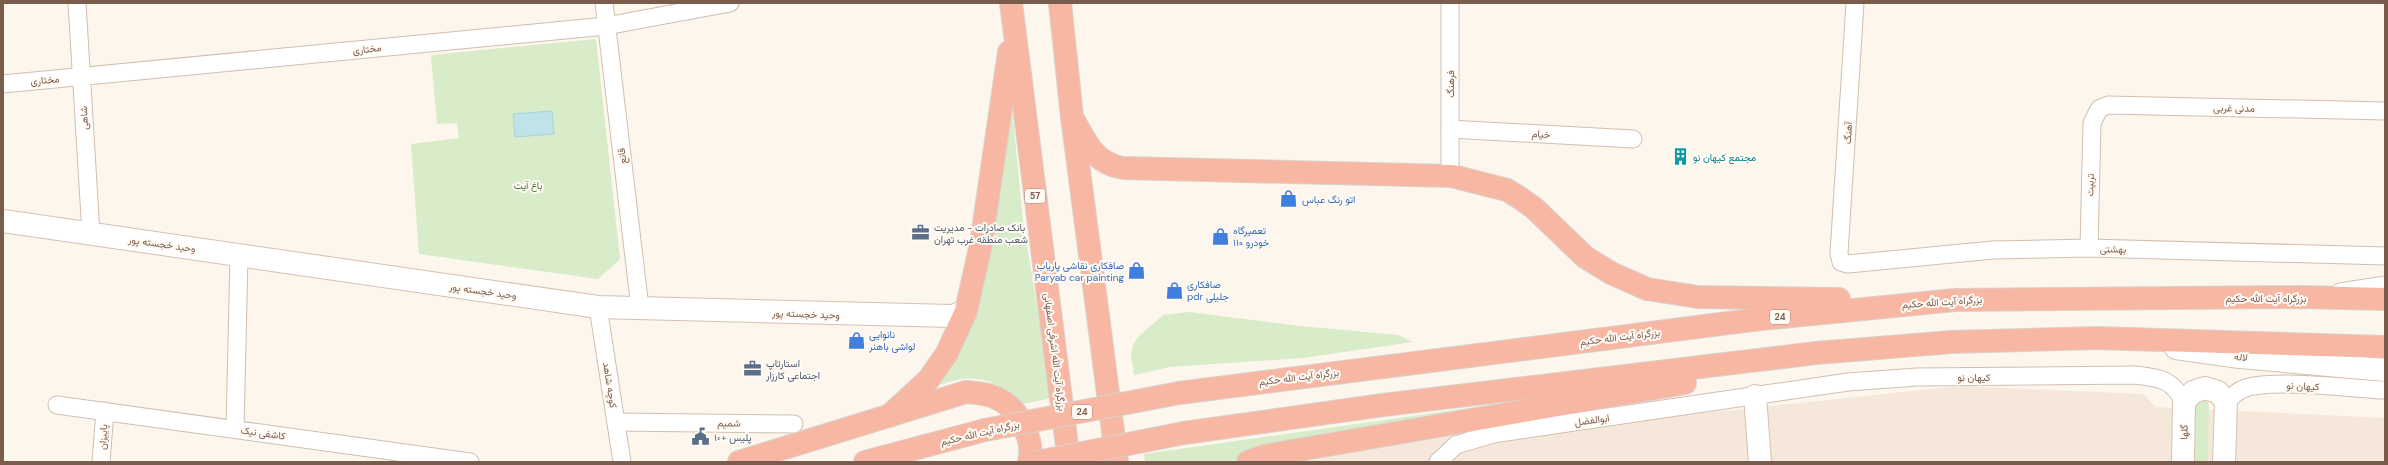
<svg xmlns="http://www.w3.org/2000/svg" width="2388" height="465" viewBox="0 0 2388 465" font-family="'DM Sans',Vazirmatn,sans-serif">
	<rect width="100%" height="100%" fill="#fdf6ec"/>
	<!-- residential -->
	<path fill="#f5e8da" d="M1958,386L2143,394L2156,407L2385,418V462H1306L1426,435L1734,410Z"/>
	<!-- green -->
	<g fill="#d8ecc9">
		<path d="M596,39L620,259L598,279L419,254L411,144L459,138L457,123L437,124L431,55Z"/>
		<path d="M1010,87L1023,221L1052,398L1022,404C1004,386 983,374 957,380C948,382 941,385 933,386L954,354Z"/>
		<path d="M1189,312L1301,326L1398,335L1413,342L1303,358L1170,367L1134,375L1131,356L1133,345L1138,337L1163,315Z"/>
		<path d="M2207,398L2209,406L2208,462H2188L2189,405Z"/>
		<path d="M1518,401L1249,455L1231,462H1145L1144,454Z"/>
	</g>
	<!-- water -->
	<path fill="#bfe3e8" stroke="#a5d3da" d="M552,111L554,134L515,137L513,114Z"/>
	<g fill="none" stroke-linecap="round" stroke-linejoin="round">
		<defs>
			<g id="street">
				<path d="M77,3L91,234"/>
				<path d="M604,3L640,308"/>
				<path d="M1855,3L1839,253L1841,262L1848,264L1993,250L2089,248L2385,256"/>
				<path d="M3,84L606,26L730,3"/>
				<path d="M1450,129L1633,139"/>
				<path d="M1450,165V3"/>
				<path d="M2089,248L2092,123L2099,109L2108,105L2385,111"/>
				<path d="M2340,292L2385,285"/>
				<path d="M598,307L622,462"/>
				<path d="M2226,402C2231,398 2235,393 2241,390C2264,377 2355,389 2385,390"/>
				<path d="M57,405L470,462"/>
				<path d="M616,422L794,424"/>
				<path d="M235,429L239,255"/>
				<path d="M101,462L105,411"/>
				<path d="M1438,462L1456,445L1493,434L1848,382L1917,377L2136,375C2160,378 2172,379 2184,402"/>
			</g>
			<g id="secondary">
				<path d="M3,221L598,307L952,316L966,311"/>
				<path d="M2176,348L2240,357L2385,370"/>
				<path d="M1755,396L1760,462"/>
				<path d="M2183,462L2184,402L2193,392L2205,388L2218,392L2226,402L2224,462"/>
			</g>
			<g id="highway">
				<path d="M1011,3L1069,462"/>
				<path d="M1060,3L1072,117L1117,462"/>
				<path d="M1072,117C1086,141 1093,163 1123,168L1452,176L1507,190L1520,198L1534,208L1585,257L1611,273L1647,289L1698,297L1839,299"/>
				<path d="M1179,393L1752,320L1955,300L2302,297L2385,299"/>
				<path d="M889,416L929,379L947,353L966,311L981,244L1009,52"/>
				<path d="M1184,433L1383,405L1816,353L1952,342L2097,338L2385,347"/>
				<path d="M739,462L966,392C978,393 991,394 1002,401C1020,412 1035,441 1029,462"/>
				<path d="M865,462L985,430"/>
				<path d="M1248,462L1264,456L1685,383"/>
			</g>
		</defs>
		<!-- street casing -->
		<use href="#street" stroke="#d1beb0" stroke-width="19"/>
		<!-- secondary casing -->
		<use href="#secondary" stroke="#d6c0b0" stroke-width="24"/>
		<!-- highway casing -->
		<use href="#highway" stroke="#dad1cd" stroke-width="24"/>
		<!-- street -->
		<use href="#street" stroke="#fff" stroke-width="17"/>
		<!-- secondary -->
		<use href="#secondary" stroke="#fff" stroke-width="22"/>
		<!-- highway -->
		<use href="#highway" stroke="#f7b7a3" stroke-width="22"/>
		<defs>
			<g id="highway-bridge">
				<path d="M985,430L1179,393"/>
				<path d="M1037,462L1184,433"/>
			</g>
		</defs>
		<!-- highway-bridge casing -->
		<use href="#highway-bridge" stroke="#dad1cd" stroke-width="24" stroke-linecap="butt"/>
		<!-- highway-bridge -->
		<use href="#highway-bridge" stroke="#f7b7a3" stroke-width="22"/>
	</g>
	<!-- icons -->
	<defs>
		<symbol id="building-bare" viewBox="-9 -9 18 18"><path d="M-4-6H4V6H1V3H-1V6H-4ZM-2.5-4.3h1.7v1.8h-1.7ZM.8-4.3h1.7v1.8H.8ZM-2.5-1h1.7V.8h-1.7ZM.8-1h1.7V.8H.8Z" fill="#0f9aa8" stroke="#fffaf3" stroke-width="2.5" paint-order="stroke"/></symbol>
		<symbol id="shop-bare" viewBox="-9 -9 18 18"><path d="M-5-2.5h2.3a2.7 3.5 0 0 1 5.4 0H5L5.5 6h-11ZM-1.5-2.5h3a1.5 2.3 0 0 0-3 0Z" fill="#3f7fe0" stroke="#fffaf3" stroke-width="2.5" paint-order="stroke"/></symbol>
		<symbol id="office-bare" viewBox="-9 -9 18 18"><path d="M-6-3h4V-5.5h4V-3h4V5H-6ZM-1-4.5V-3h2v-1.5ZM-6 0V1H6V0Z" fill="#5c6f8a" stroke="#fffaf3" stroke-width="2.5" paint-order="stroke"/></symbol>
		<symbol id="civic-bare" viewBox="-9 -9 18 18"><path d="M-.6-6.5H3V-4.5H.6V-3L4-1V1h2V6H-6V1h2V-1L-.6-3ZM-1.2 2.5V6h2.4V2.5Z" fill="#5c6f8a" stroke="#fffaf3" stroke-width="2.5" paint-order="stroke"/></symbol>
	</defs>
	<g fill-rule="evenodd">
		<use href="#building-bare" x="1668" y="144" width="25" height="25"/>
		<use href="#shop-bare" x="1276" y="186" width="25" height="25"/>
		<use href="#office-bare" x="908" y="220" width="25" height="25"/>
		<use href="#shop-bare" x="1208" y="224" width="25" height="25"/>
		<use href="#shop-bare" x="1124" y="258" width="25" height="25"/>
		<use href="#shop-bare" x="1162" y="278" width="25" height="25"/>
		<use href="#shop-bare" x="844" y="328" width="25" height="25"/>
		<use href="#office-bare" x="740" y="356" width="25" height="25"/>
		<use href="#civic-bare" x="688" y="424" width="25" height="25"/>
	</g>
	<g text-anchor="middle" dominant-baseline="central" stroke-width="4" stroke-linejoin="round" paint-order="stroke">
		<!-- shield labels -->
		<g fill="#fffaf3" stroke="#a28b7f" stroke-width="1">
			<rect x="1025" y="189" width="20" height="14" rx="3"/>
			<rect x="1770" y="310" width="20" height="14" rx="3"/>
			<rect x="1072" y="405" width="20" height="14" rx="3"/>
		</g>
		<g font-size="9" font-weight="bold" fill="#7a5c4d">
			<text x="1035" y="196">57</text>
			<text x="1780" y="317">24</text>
			<text x="1082" y="412">24</text>
		</g>
		<!-- street labels -->
		<g font-size="10" fill="#7a5c4d" stroke="#fffaf3">
			<text transform="translate(367 49) rotate(-6)">مختاری</text>
			<text transform="translate(45 80) rotate(-5)">مختاری</text>
			<text transform="translate(1450 84) rotate(-90)">فرهنگ</text>
			<text transform="translate(2234 108) rotate(1)">مدنی غربی</text>
			<text transform="translate(84 118) rotate(-93)">شاهی</text>
			<text transform="translate(1848 133) rotate(-86)">آهنگ</text>
			<text transform="translate(1541 134) rotate(3)">خیام</text>
			<text transform="translate(622 156) rotate(-97)">قانع</text>
			<text transform="translate(2090 185) rotate(-89)">تربیت</text>
			<text transform="translate(162 244) rotate(8)">وحید خجسته پور</text>
			<text transform="translate(2113 249) rotate(1)">بهشتی</text>
			<text transform="translate(483 291) rotate(8)">وحید خجسته پور</text>
			<text x="2266" y="298">بزرگراه آیت الله حکیم</text>
			<text transform="translate(1942 302) rotate(-4)">بزرگراه آیت الله حکیم</text>
			<text transform="translate(806 314) rotate(2)">وحید خجسته پور</text>
			<text transform="translate(1620 337) rotate(-7)">بزرگراه آیت الله حکیم</text>
			<text transform="translate(1055 352) rotate(83)">بزرگراه آیت الله اشرفی اصفهانی</text>
			<text transform="translate(2241 357) rotate(6)">لاله</text>
			<text transform="translate(1299 377) rotate(-7)">بزرگراه آیت الله حکیم</text>
			<text x="1974" y="377">کیهان نو</text>
			<text transform="translate(610 385) rotate(81)">کوچه شاهد</text>
			<text transform="translate(2303 386) rotate(3)">کیهان نو</text>
			<text transform="translate(1592 420) rotate(-8)">ابوالفضل</text>
			<text transform="translate(729 423) rotate(1)">شمیم</text>
			<text transform="translate(2184 432) rotate(-89)">گلها</text>
			<text transform="translate(263 433) rotate(8)">کاشفی نیک</text>
			<text transform="translate(980 433) rotate(-13)">بزرگراه آیت الله حکیم</text>
			<text transform="translate(103 437) rotate(-87)">پاییزان</text>
		</g>
		<!-- culture labels -->
		<g font-size="10" fill="#0d838f" stroke="#fffaf3" text-anchor="start">
			<text x="1693" y="157">مجتمع کیهان نو</text>
		</g>
		<!-- park labels -->
		<g font-size="10" fill="#537a41" stroke="#fffaf3">
			<text x="528" y="185">باغ آیت</text>
		</g>
		<!-- shop labels -->
		<g font-size="10" fill="#366cbe" stroke="#fffaf3" text-anchor="start">
			<text x="1302" y="199">اتو رنگ عباس</text>
			<text x="1233" y="230">تعمیرگاه<tspan x="1233" dy="12">خودرو ۱۱۰</tspan></text>
			<text x="1124" y="265" text-anchor="end">صافکاری نقاشی پاریاب<tspan x="1124" dy="12">Paryab car painting</tspan></text>
			<text x="1187" y="284">صافکاری<tspan x="1187" dy="12">pdr جلیلی</tspan></text>
			<text x="869" y="334">نانوایی<tspan x="869" dy="12">لواشی باهنر</tspan></text>
		</g>
		<!-- service labels -->
		<g font-size="10" fill="#4e5e75" stroke="#fffaf3" text-anchor="start">
			<text x="934" y="227">بانک صادرات - مدیریت<tspan x="934" dy="12">شعب منطقه غرب تهران</tspan></text>
			<text x="766" y="363">استارتاپ<tspan x="766" dy="12">اجتماعی کارزار</tspan></text>
			<text x="714" y="437">پلیس +۱۰</text>
		</g>
	</g>
	<!-- border -->
	<rect width="2388" height="465" fill="none" stroke="#7a5c4d" stroke-width="8"/>
</svg>
